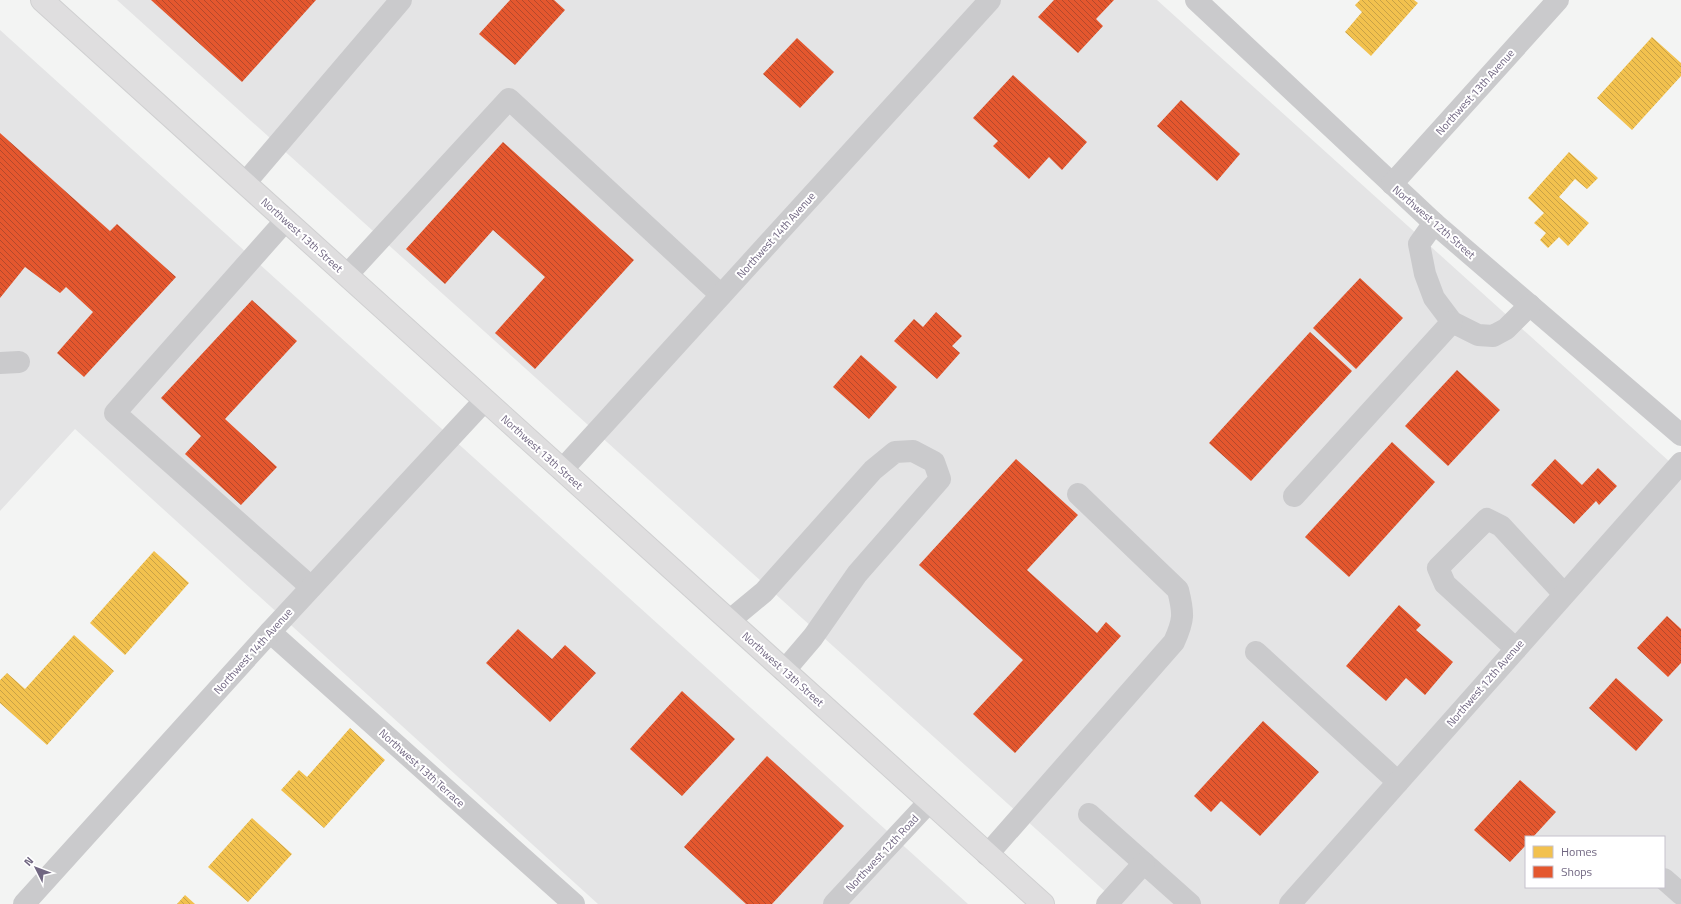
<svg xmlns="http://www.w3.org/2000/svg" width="1681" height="904" viewBox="0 0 1681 904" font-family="'Titillium Web',sans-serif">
	<defs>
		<pattern id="homes-back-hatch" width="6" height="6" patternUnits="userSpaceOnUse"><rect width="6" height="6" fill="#f2c14e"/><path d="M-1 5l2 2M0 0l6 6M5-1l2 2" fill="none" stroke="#c8a146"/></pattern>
		<pattern id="shops-back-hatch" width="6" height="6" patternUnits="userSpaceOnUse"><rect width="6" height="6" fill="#e4572e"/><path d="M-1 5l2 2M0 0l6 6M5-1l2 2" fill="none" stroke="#b4492c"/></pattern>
	</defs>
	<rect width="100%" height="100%" fill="#f3f4f3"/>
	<!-- built -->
	<g fill="#e4e4e5" fill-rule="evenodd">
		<path d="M117,0H1157L1681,472V904H1119ZM1526,837H1664V887H1526Z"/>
		<path d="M0,30L968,904H598L75,429L0,511Z"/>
	</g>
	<!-- homes -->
	<g fill="url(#homes-back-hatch)">
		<path d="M1360,0H1414L1418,3L1371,56L1345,32L1362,12L1355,5Z"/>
		<path d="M1652,37L1681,63V76L1632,130L1597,98Z"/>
		<path d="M1569,152L1598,178L1587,189L1575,179L1559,197L1589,223L1568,246L1559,237L1548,248L1540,240L1546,233L1534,223L1544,213L1528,198Z"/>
		<path d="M154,551L189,583L125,655L90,623Z"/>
		<path d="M74,635L114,671L47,745L0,703V680L7,673L25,689Z"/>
		<path d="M350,728L385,760L324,828L281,790L299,770L307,777Z"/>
		<path d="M252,818L292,854L248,902L208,867Z"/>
		<path d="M185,895L195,904H177Z"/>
	</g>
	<!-- shops -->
	<g fill="url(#shops-back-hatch)">
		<path d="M151,0H316L242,82Z"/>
		<path d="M510,0H554L565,10L515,65L479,34Z"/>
		<path d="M1054,0H1114L1096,19L1103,26L1078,53L1038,17Z"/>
		<path d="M797,38L834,72L800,108L763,74Z"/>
		<path d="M1013,75L1087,142L1062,170L1049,157L1029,179L993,146L998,141L973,118Z"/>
		<path d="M1181,100L1240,154L1217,181L1157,126Z"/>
		<path d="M0,133L110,231L117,224L176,277L84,377L57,353L93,312L66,287L60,293L25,267L0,298Z"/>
		<path d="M503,142L634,260L535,369L495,333L545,277L493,230L445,284L406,249Z"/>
		<path d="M1360,278L1403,318L1356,369L1313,328Z"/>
		<path d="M252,300L297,341L225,419L277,467L241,505L185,454L201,436L161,398Z"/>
		<path d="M936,312L962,336L952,346L960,353L937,379L894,341L914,319L923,327Z"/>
		<path d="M1310,332L1352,371L1251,481L1209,443Z"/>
		<path d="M861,355L897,387L869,419L833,387Z"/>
		<path d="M1457,370L1500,410L1448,466L1405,426Z"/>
		<path d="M1392,442L1435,482L1349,577L1305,537Z"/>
		<path d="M1016,459L1078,515L1027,570L1097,633L1106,622L1121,636L1015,753L973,714L1023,660L919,565Z"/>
		<path d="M1555,459L1582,485L1598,468L1617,486L1599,505L1596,501L1574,524L1531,485Z"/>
		<path d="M1399,605L1421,625L1416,630L1453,662L1425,695L1406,678L1386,701L1346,666Z"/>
		<path d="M1667,616L1681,629V663L1668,677L1637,648Z"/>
		<path d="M518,629L552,659L565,645L596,673L550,722L486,663Z"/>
		<path d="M1616,678L1663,720L1636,751L1589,708Z"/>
		<path d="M682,691L735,739L682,796L630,749Z"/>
		<path d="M1263,721L1319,772L1260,836L1221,801L1211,812L1194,796Z"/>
		<path d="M767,756L844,826L772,904H746L684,847Z"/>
		<path d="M1520,780L1556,812L1533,837H1526V845L1510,862L1474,830Z"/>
	</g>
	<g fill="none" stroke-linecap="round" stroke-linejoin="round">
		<defs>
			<path id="major" d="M42,0L1043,904"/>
		</defs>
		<!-- major casing -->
		<use href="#major" stroke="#d0d0d1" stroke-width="24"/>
		<!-- minor -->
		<g stroke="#cacacc" stroke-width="22">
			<path d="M1196,0L1434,223L1681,435"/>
			<path d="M245,183L401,0"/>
			<path d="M1392,184L1558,0"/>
			<path d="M286,220L115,413L311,587"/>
			<path d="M1434,223L1419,244L1425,274L1434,298L1452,322L1478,335L1493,336L1506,329L1530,305"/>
			<path d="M347,275L509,99L721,295"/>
			<path d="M0,363L19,362"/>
			<path d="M562,470L990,0"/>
			<path d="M1294,496L1452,322"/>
			<path d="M729,621L764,592L873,470L895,452L913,451L934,462L940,479L857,574L813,637L784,671"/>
			<path d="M270,632L574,904"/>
			<path d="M1516,649L1445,584L1438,568L1487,519L1501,526L1564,594"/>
			<path d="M1256,652L1398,782"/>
			<path d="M1089,814L1190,904"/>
			<path d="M987,855L1174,642C1184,620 1184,614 1178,590L1078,494"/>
			<path d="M1664,879L1681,894"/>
			<path d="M24,904L270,632L485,400"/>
			<path d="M834,904L929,802"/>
			<path d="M1107,904L1144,863"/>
			<path d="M1290,904L1681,463"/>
		</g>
		<!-- major -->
		<use href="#major" stroke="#dfdedf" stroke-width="22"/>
	</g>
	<g text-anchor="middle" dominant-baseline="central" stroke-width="4" stroke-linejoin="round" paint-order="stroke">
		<!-- street labels -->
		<g font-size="11" fill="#706681" stroke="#fff">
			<text transform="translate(1475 92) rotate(-48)">Northwest 13th Avenue</text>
			<text transform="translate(1434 222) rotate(41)">Northwest 12th Street</text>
			<text transform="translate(302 235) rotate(42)">Northwest 13th Street</text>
			<text transform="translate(776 235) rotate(-48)">Northwest 14th Avenue</text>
			<text transform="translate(542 452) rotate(42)">Northwest 13th Street</text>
			<text transform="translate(253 651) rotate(-48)">Northwest 14th Avenue</text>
			<text transform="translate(783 669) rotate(42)">Northwest 13th Street</text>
			<text transform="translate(1485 683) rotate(-49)">Northwest 12th Avenue</text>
			<text transform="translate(422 768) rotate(42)">Northwest 13th Terrace</text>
			<text transform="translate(882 853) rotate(-47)">Northwest 12th Road</text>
		</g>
	</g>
	<!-- legend -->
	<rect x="1525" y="836" width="140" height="52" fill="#ffffff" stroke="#c6c2cd"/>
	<rect x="1533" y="846" width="20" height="12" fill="#f2c14e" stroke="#c6c2cd"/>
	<text x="1561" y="856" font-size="12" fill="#706681">Homes</text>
	<rect x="1533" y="866" width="20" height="12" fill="#e4572e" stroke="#c6c2cd"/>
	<text x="1561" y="876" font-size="12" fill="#706681">Shops</text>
	<!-- north arrow -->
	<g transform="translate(36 868) rotate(312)" stroke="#ffffff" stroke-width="3" paint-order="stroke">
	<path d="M0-3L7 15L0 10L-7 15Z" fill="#706681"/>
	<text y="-6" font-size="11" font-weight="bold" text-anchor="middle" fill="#706681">N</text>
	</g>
</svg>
